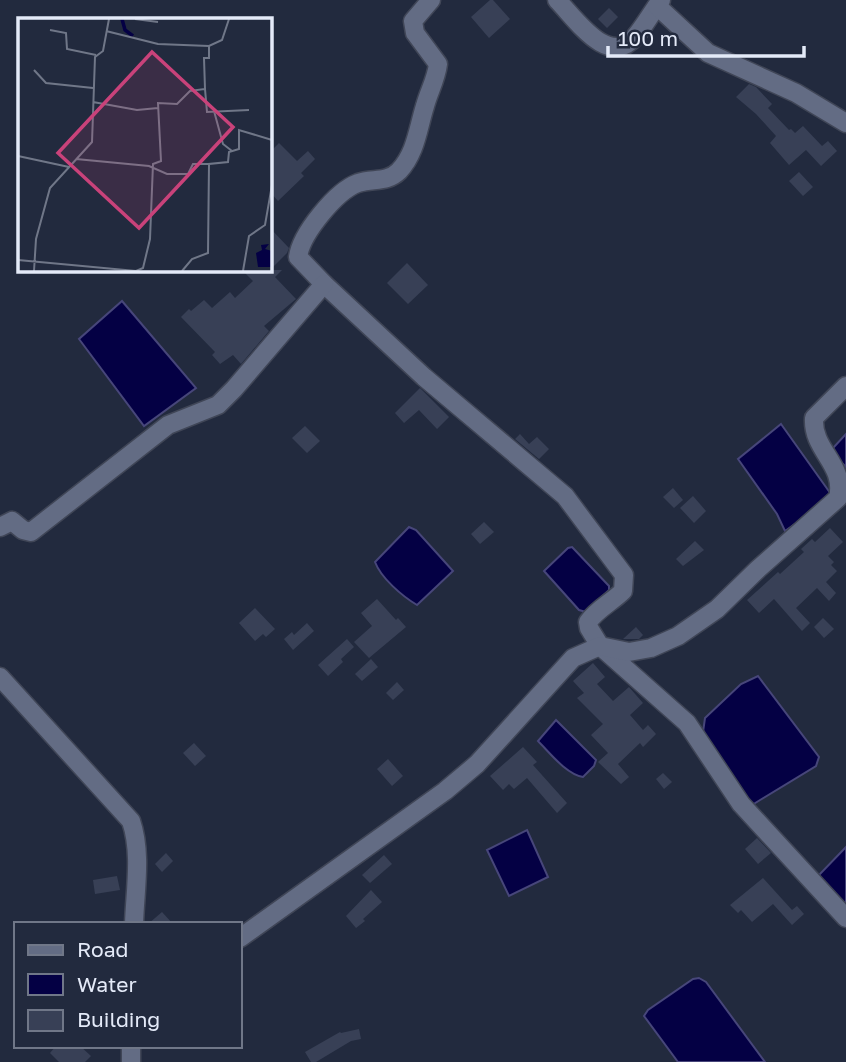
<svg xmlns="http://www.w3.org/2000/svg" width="846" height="1062" viewBox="0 0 846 1062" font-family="'Golos Text',sans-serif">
	<rect width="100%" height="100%" fill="#222a3e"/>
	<!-- water -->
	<g fill="#040044" stroke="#47467a" stroke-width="2">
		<path d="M122,301L196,388L144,426L79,339Z"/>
		<path d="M781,424L833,497L785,531L777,514L738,459Z"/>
		<path d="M846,434V467L837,458L833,448Z"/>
		<path d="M409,527L416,530L453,571L417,605C402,596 381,578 375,562Z"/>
		<path d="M572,547L609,586V590L586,612L579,610L544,571L568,548Z"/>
		<path d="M758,676L819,757L816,766L752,805L703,732L705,718L741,684Z"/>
		<path d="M556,720L596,760L594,766L583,777C566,774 550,753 538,741Z"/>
		<path d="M527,830L548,877L509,896L487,850Z"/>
		<path d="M846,847V909L818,876Z"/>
		<path d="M699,978L706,982L765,1062H678L644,1016L648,1010L693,979Z"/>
	</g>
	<!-- building -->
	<g fill="#384056">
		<path d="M490,0H493L510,19L489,38L471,17Z"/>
		<path d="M609,8L618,17L607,28L598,19Z"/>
		<path d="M749,84L756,87L772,104L768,108L789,130L791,129L795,133L803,126L822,146L828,141L837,151L821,166L806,150L789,165L770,143L776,136L756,114L736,97Z"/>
		<path d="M279,143L297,161L308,151L315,159L301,173L304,176L278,201L270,192V152Z"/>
		<path d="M799,172L813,187L803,196L789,181Z"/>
		<path d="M270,228L289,248L287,253L270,270H282L275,277L296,299L264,326L269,331L241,364L233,355L220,364L212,355L215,352L181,317L189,309L191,311L204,300L212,308L230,292L235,298L253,281L242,270H270Z"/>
		<path d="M407,263L428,285L408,304L387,283Z"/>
		<path d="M420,388L449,417L437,429L419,410L404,423L395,413Z"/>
		<path d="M305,426L320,441L307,453L292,438Z"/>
		<path d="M520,434L529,444L537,437L549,449L539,459L515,439Z"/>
		<path d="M673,488L683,500L674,508L663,497Z"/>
		<path d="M693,496L706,511L694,523L680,508Z"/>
		<path d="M484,522L494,532L480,544L471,534Z"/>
		<path d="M830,528L843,542L828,556L834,562L831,565L837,571L826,582L836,593L829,601L817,588L796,608L810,623L802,631L774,599L759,613L747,600L778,572L780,574L804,552L801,549L812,539L815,542Z"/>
		<path d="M695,541L704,550L683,566L676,559Z"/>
		<path d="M377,599L396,620L398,618L406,627L369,658L354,642L372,626L361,613Z"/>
		<path d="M255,608L275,629L266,637L263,634L255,641L239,623Z"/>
		<path d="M823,618L834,629L824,638L814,627Z"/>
		<path d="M307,623L314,631L293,650L284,639L292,632L294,635Z"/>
		<path d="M636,627L643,635L639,639H623Z"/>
		<path d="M347,639L354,647L341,659L343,662L328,676L318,665Z"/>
		<path d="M371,659L378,667L362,681L355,674Z"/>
		<path d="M593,663L605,677L597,684L613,701L629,687L643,703L630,715L643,730L648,725L656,734L643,747L640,743L618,764L629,777L621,784L598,762L608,753L591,735L603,724L577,698L584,693L573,681Z"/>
		<path d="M397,682L404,690L393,700L386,693Z"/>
		<path d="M194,743L206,756L195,766L183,753Z"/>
		<path d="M523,747L537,762L533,765L567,803L557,813L527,778L514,789L509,784L503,790L490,776Z"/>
		<path d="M388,759L403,776L392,786L377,769Z"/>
		<path d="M663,773L672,782L664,789L656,779Z"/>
		<path d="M757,838L771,853L758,864L745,849Z"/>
		<path d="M166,853L173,861L162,872L155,864Z"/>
		<path d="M384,855L392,864L370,883L362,875Z"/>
		<path d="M117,876L120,890L95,894L93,880Z"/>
		<path d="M763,878L792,910L797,906L804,914L792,925L773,904L752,922L741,910L738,913L730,905Z"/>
		<path d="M371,890L382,902L363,919L365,921L356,928L346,916Z"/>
		<path d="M162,912L173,924H148Z"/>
		<path d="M359,1029L361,1039L351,1041L316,1062H311L305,1052L340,1032L341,1033Z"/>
		<path d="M56,1046H80L91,1056L85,1062H59L50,1053Z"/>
	</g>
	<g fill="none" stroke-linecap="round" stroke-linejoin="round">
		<defs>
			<g id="minor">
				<path d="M431,0L413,21L415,33L438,64C436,80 429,91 425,106C418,128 416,153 399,171C387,183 373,178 358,183C336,191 301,234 298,257L324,284L424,377L565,496L624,575L623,591C612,602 597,609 588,622L589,628L600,646L687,723L741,804L846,918"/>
				<path d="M557,0C576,19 608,68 635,37C645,25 652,12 661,0"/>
				<path d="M657,6L708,53L796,93L846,123"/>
				<path d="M0,527L12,521L23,530L31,532L168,425L218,405L234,389L324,284"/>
				<path d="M0,677L131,821C142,853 135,891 134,924"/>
				<path d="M240,938L445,791L477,764L573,658L600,646L629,652L651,648L678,636L717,609L758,569L838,498C846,464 812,451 814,418L846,386"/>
				<path d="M131,1062V1046"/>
			</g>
		</defs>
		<!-- minor casing -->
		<use href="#minor" stroke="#404657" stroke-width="21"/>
		<!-- minor -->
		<use href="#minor" stroke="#636c84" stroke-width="18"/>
	</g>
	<!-- overview -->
	<g transform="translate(18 18)">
		<rect width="254" height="254" fill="#222a3e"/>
		<path d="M251,226L247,231L254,233V249H240L238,235L244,232L243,227Z" fill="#040044"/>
		<path fill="none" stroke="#040044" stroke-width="3.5" d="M104,1L107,12L115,18"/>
		<path fill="none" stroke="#707788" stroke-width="2" d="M117,1L140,4M32,12L48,15L49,31L78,37M88,13L140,26L191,28L204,22L211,1M16,52L28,65L75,70M187,71L189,94L231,92M75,84L119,92L140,90M196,93L205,126L214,133M0,138L51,149M58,141L131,148L149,156H170L175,146H191M0,242L118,253M16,253L18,221L32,170L74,124L77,39L85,33L91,1M118,253L125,250L132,221L135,146L143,143L140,85L159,86L172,73L187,71L186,40H191V28M164,253L174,241L190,235L191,146L210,144L211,134L221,131V112L254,122M225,253L231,218L247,207L254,167"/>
		<path fill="#c9427a" fill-opacity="0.15" stroke="#c9427a" stroke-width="3.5" d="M134,34L215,109L121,210L40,135Z"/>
		<rect width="254" height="254" fill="none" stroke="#e4eaf8" stroke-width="3.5"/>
	</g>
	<!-- legend -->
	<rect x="14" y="922" width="228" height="126" fill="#222a3e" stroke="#707788" stroke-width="2"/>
	<rect x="28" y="945" width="35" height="10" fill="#636c84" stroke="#707788" stroke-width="2"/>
	<text x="77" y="957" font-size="21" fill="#e4eaf8">Road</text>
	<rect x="28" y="974" width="35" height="21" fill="#040044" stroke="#707788" stroke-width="2"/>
	<text x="77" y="992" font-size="21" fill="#e4eaf8">Water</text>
	<rect x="28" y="1010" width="35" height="21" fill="#384056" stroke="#707788" stroke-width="2"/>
	<text x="77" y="1027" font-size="21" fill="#e4eaf8">Building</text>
	<!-- scale -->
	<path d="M608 46v10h196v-10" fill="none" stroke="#e4eaf8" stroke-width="3.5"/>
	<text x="618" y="46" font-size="21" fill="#e4eaf8" stroke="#222a3e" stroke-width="5" paint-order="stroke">100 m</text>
</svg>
